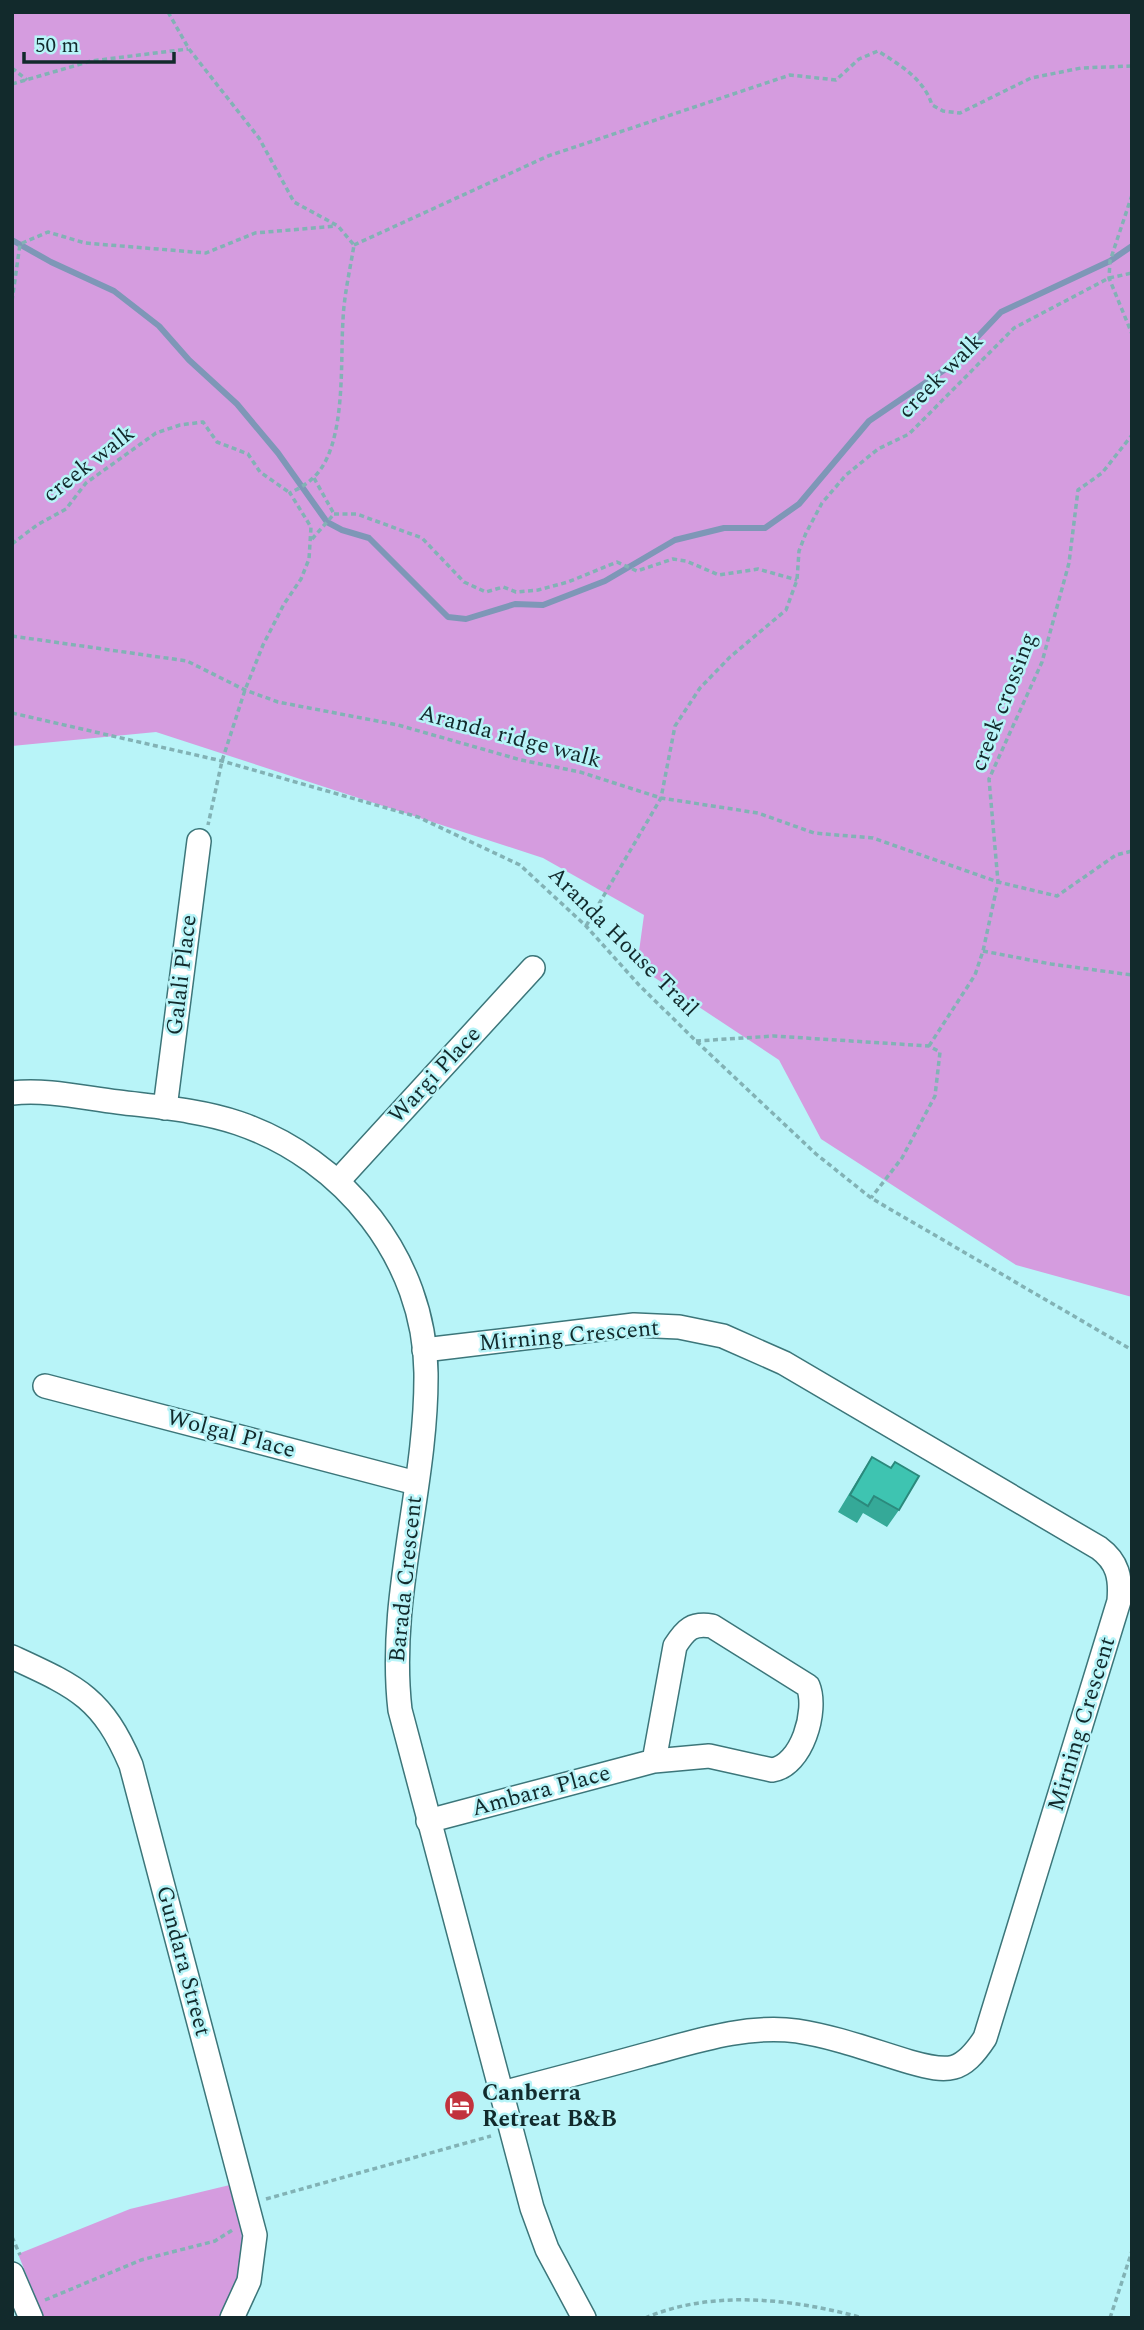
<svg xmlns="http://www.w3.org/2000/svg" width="1144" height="2330" viewBox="0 0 1144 2330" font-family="Spectral,serif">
	<rect width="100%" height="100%" fill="#b8f4f8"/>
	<!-- green -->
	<g fill="#d59cdf">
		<path d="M12,12H1132V1297L1016,1265L821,1139L779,1060L637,966L644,915L543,858L156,732L12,746Z"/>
		<path d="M234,2184C244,2235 250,2272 219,2318H44L18,2254L130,2209Z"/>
	</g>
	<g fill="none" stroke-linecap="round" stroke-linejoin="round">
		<!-- stream -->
		<path stroke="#7e97b7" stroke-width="6" d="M12,240L51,262L114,291L159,326L189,360L237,404L278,453L327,522L342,530L369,538L448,617L466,619L515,604L543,605L605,581L675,540L724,528H765L799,504L869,421L950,366L1001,312L1110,261L1132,246"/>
		<defs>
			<g id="minor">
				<path d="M12,1093C47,1089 84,1098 118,1102C157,1107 200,1110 238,1123C344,1159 425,1259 426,1373C427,1487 387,1597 400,1710L532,2208L547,2249L584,2318"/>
				<path d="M165,1108L199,841"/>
				<path d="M338,1181L533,968"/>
				<path d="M424,1350L634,1325L679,1327L723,1336L784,1363L1099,1548C1118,1562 1121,1578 1119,1601L985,2038C962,2073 949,2073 910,2062C873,2051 836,2037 797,2031C744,2024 691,2043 641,2056C594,2069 548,2081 502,2093"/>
				<path d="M45,1386L416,1483"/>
				<path d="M12,1657C77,1687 102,1697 131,1765L255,2235L249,2281L232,2318"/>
				<path d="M428,1821L654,1761L675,1646C686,1629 692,1623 712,1626L808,1686C818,1710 802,1766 772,1770L709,1756L654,1761"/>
				<path d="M12,2274L31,2318"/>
			</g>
		</defs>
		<!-- minor casing -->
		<use href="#minor" stroke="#3c767a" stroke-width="26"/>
		<!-- path -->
		<g stroke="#82b2b5" stroke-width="3.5" stroke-dasharray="5 3.5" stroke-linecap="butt">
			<path d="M168,12L189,49L259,138L294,202L338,226L354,245C350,270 344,295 343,320C340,363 347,447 313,478C307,484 298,489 290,493L311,527L309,559L301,579L284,604L263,645L245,690L222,761L208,825"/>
			<path d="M12,68L27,80"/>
			<path d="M12,84L91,61L188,49"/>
			<path d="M1132,195L1110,261L1109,278L1132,334"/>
			<path d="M354,245L548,156L790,75L836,80L859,59L878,51C900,65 924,79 932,105L943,111L960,113L1031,78L1081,68L1132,66"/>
			<path d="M12,301L20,244L48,232L85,243L206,253L255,233L336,226"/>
			<path d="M314,478L334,514"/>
			<path d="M334,514H357L422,538L464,582L486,592L503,587L516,592L538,590L568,582L617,562L637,571L673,559L686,561L719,575L758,569L797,580"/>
			<path d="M312,539L334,514"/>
			<path d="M12,544L37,525L66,509L86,483L156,433L180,425L203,422L217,442L248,454L260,472L290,493"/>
			<path d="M12,636L187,661L245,690L278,702L398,725L521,760L580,772L661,798L758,813L814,833L873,838L998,882L1057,896L1116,855L1132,851"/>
			<path d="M12,713L222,761L418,817L520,865L586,926L639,985L696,1041L816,1154L871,1198L1132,1350"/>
			<path d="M586,926L661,798L675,726L700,688L730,657L786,610L797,580L799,551L806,533L822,503L846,475L878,449L909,434L1014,328L1109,278L1132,273"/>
			<path d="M983,951L1051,964L1132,975"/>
			<path d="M696,1041L774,1036L929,1046L940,1052L935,1096L902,1158L871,1198"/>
			<path d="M929,1046L975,975L983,951L998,882L989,779L1042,662L1069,563L1078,490L1102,473L1132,435"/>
			<path d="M266,2199L491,2136"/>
			<path d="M12,2237L20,2255"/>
			<path d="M45,2300L141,2260L215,2241L234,2229"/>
			<path d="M645,2318C713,2289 794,2299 863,2318"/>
			<path d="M1110,2318L1132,2251"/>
		</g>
		<!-- minor -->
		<use href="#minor" stroke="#fff" stroke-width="23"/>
	</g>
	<!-- wall -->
	<path fill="#35a998" d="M872,1457L890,1468L895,1462L899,1510L887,1527L863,1513L857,1523L838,1512L861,1474Z"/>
	<!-- building -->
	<path fill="#3ec4b1" stroke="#2b897c" stroke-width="2" d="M872,1457L891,1468L895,1462L919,1476L899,1510L874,1496L868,1506L850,1495Z"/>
	<!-- icons -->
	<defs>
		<symbol id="hotel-disc" viewBox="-11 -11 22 22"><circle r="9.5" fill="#c2323d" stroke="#b8f4f8"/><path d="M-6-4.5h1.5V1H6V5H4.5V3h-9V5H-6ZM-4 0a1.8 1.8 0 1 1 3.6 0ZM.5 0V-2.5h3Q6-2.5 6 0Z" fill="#fff"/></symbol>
	</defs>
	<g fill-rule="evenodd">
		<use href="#hotel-disc" x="442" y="2088" width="35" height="35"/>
	</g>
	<g text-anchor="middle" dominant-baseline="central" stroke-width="5" stroke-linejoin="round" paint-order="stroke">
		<!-- street labels -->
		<g font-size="23" fill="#122a2c" stroke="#b8f4f8">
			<text transform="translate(941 376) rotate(-45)">creek walk</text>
			<text transform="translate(89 464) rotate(-38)">creek walk</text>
			<text transform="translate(1004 702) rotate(-69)">creek crossing</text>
			<text transform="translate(510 737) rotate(15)">Aranda ridge walk</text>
			<text transform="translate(623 942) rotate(45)">Aranda House Trail</text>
			<text transform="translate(182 975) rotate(-83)">Galali Place</text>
			<text transform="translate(435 1075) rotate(-47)">Wargi Place</text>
			<text transform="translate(569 1336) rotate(-5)">Mirning Crescent</text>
			<text transform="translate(231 1434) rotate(15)">Wolgal Place</text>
			<text transform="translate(406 1579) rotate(-84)">Barada Crescent</text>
			<text transform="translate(1082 1724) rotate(-73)">Mirning Crescent</text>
			<text transform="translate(541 1791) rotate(-15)">Ambara Place</text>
			<text transform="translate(183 1961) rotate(75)">Gundara Street</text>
		</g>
		<!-- poi labels -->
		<g font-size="23" font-weight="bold" fill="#122a2c" stroke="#b8f4f8" text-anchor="start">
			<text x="482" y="2093">Canberra<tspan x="482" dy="26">Retreat B&amp;B</tspan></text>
		</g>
	</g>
	<!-- border -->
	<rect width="1144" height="2330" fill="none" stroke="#122a2c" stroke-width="28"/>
	<!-- scale -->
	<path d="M24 52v10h150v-10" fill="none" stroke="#122a2c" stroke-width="3.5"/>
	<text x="35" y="52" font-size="21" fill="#122a2c" stroke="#b8f4f8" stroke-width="5" paint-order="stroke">50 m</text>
</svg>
